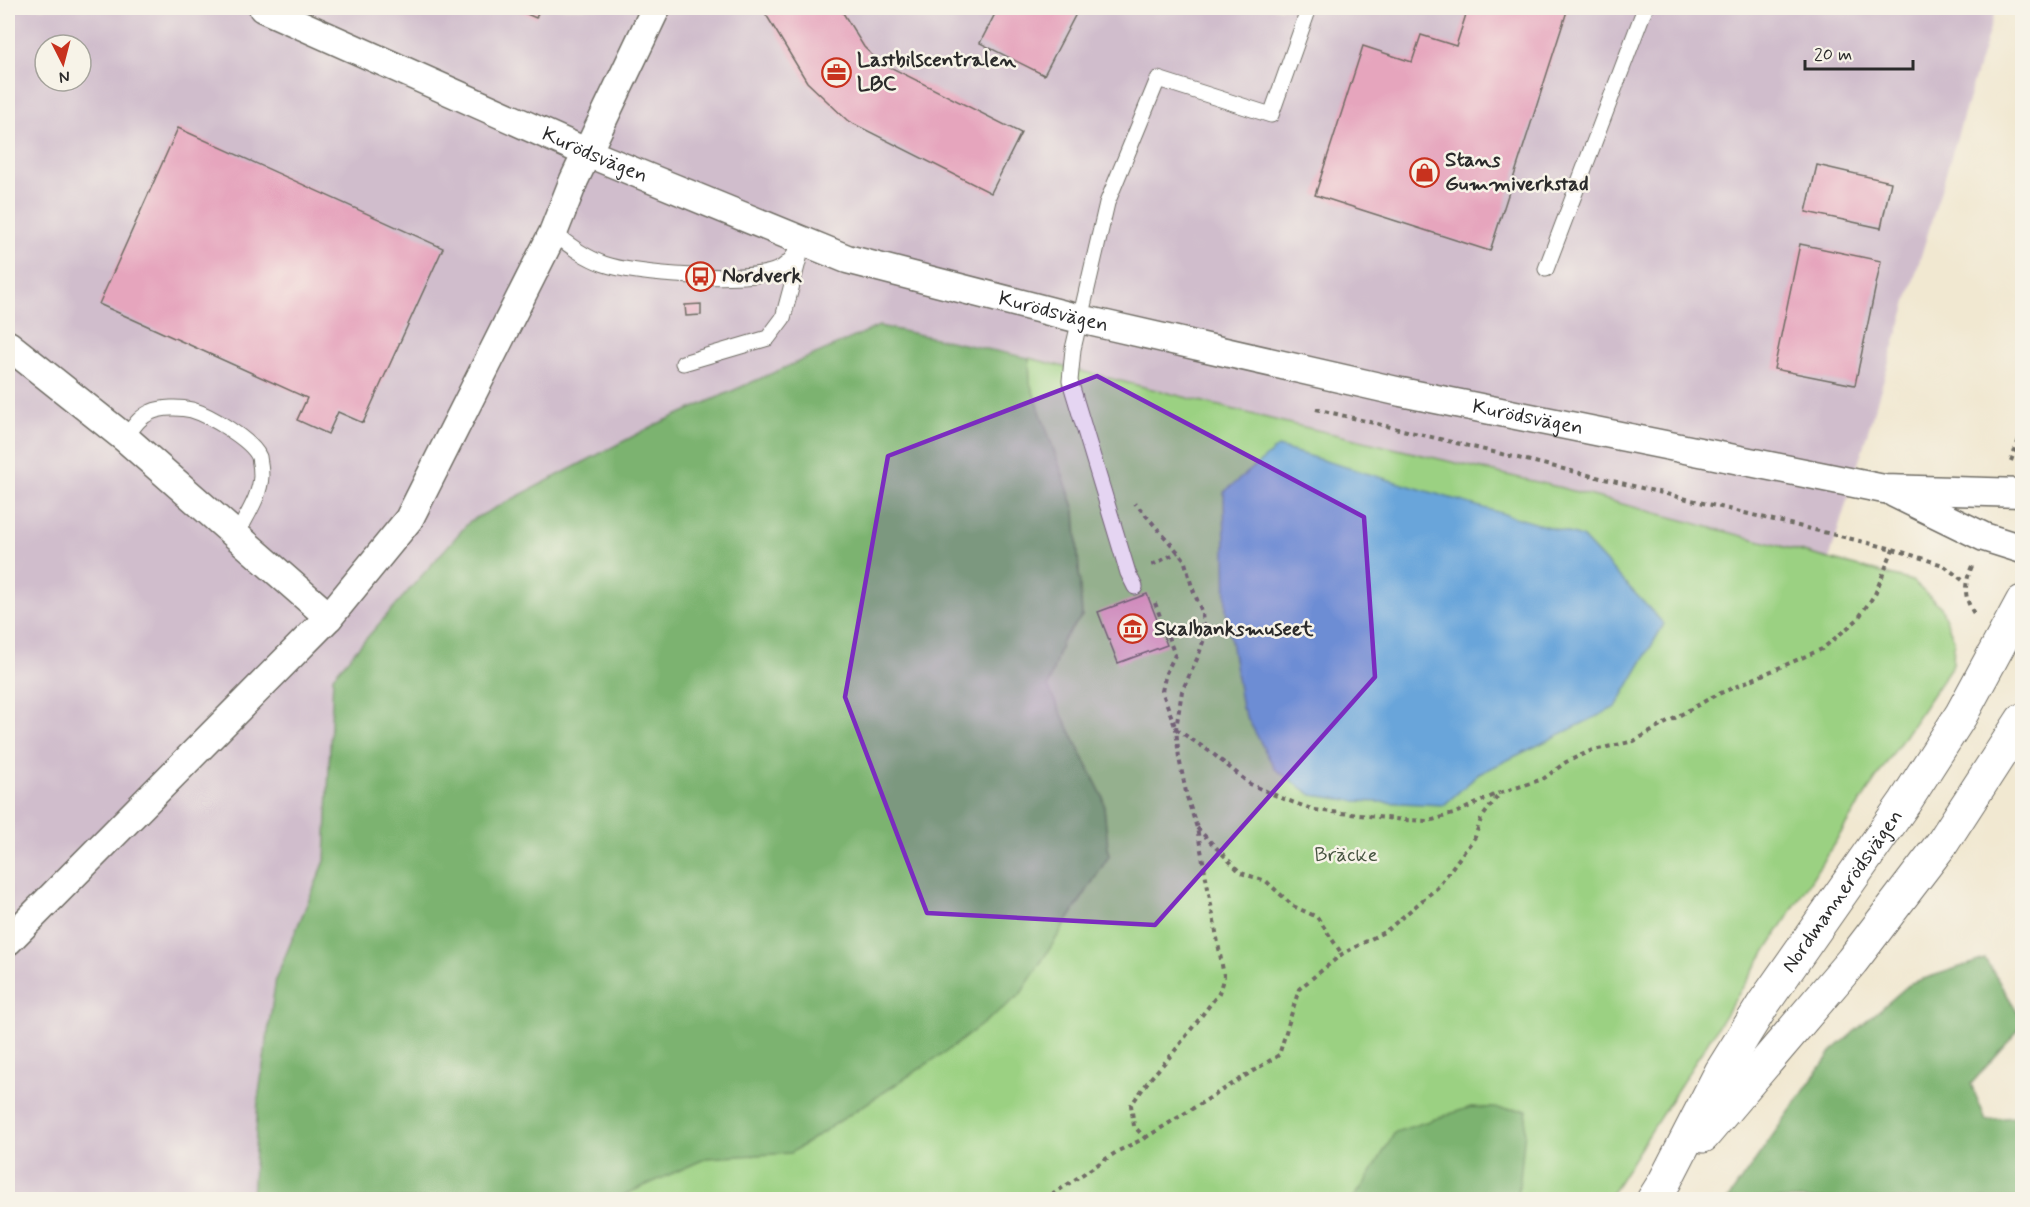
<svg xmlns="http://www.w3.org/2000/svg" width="2030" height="1207" viewBox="0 0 2030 1207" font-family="Mynerve,sans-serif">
	<rect width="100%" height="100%" fill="#f7f3e8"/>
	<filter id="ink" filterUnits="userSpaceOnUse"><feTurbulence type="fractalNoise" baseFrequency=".0167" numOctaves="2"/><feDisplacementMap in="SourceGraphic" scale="12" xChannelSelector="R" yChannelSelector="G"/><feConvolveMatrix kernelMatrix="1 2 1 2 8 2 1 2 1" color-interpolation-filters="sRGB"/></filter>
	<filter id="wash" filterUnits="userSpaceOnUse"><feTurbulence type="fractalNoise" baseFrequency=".008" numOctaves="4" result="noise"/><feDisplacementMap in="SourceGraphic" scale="24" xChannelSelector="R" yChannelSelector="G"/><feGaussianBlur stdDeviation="1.35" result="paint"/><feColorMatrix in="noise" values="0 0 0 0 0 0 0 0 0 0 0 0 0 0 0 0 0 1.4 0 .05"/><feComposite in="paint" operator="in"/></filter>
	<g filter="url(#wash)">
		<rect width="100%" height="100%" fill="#f1e8d1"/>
		<!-- industrial -->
		<path fill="#d0bdcc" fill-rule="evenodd" d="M8,8H1996L1829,560L1562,488L1287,423L1029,358L879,326L333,676L325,862L276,978L258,1100L252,1200L8,1199ZM45,45H81V81H45Z"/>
		<!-- green -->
		<path fill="#9bd182" stroke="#637e56" stroke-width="1.5" d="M1029,358L1287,423L1562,488L1912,581L1941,607L1954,640L1953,664L1867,792L1608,1199L477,1200L1030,383Z"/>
		<!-- forest -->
		<g fill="#7cb370" stroke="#546f4e" stroke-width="1.5">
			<path d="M879,326L1029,358L1030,383L1075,510L1082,616L1062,641L1048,687L1103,797L1109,856L1020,995L950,1049L791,1153L707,1158L615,1199H252L258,1100L276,978L325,861L333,676L470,521L655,425Z"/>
			<path d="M1985,959L2022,1019V1026L1971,1084L1986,1120L2022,1116V1199H1728L1832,1051L1911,983Z"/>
			<path d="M1471,1107L1527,1110L1518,1199H1353L1366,1181L1395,1132Z"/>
		</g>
		<!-- water -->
		<path fill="#69a5da" stroke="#4a6882" stroke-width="1.5" d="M1278,447L1582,537L1664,624L1616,707L1479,774L1444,805L1355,801L1312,795L1275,769L1242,708L1226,610L1224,492Z"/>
		<g id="blocks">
			<!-- building -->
			<g fill="#e6a5bd">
				<path d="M513,8H540L536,18Z"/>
				<path d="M762,8H840L864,47L878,61L1021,133L991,193L848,121L807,82Z"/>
				<path d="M998,8H1079L1044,75L980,43Z"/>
				<path d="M1468,8H1568L1490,251L1315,195L1363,46L1412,62L1421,35L1456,46Z"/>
				<path d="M178,128L443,248L363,423L338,412L328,434L297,420L307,398L99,304Z"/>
				<path d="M1817,165L1891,182L1881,228L1806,212Z"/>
				<path d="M1800,244L1881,261L1855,385L1774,369Z"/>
				<path d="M701,304V315L686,316L685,305Z"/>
				<path d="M1147,594L1167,645L1118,663L1098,612Z"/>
			</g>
		</g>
	</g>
	<g filter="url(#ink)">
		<use href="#blocks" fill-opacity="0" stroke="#706d65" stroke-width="1.5"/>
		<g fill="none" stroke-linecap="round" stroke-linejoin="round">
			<defs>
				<g id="lane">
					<path d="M553,233C569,245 584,257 604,264C634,275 744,282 774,271C788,267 796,253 803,242"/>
					<path d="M1546,269L1645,8"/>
					<path d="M683,363L768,338L783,318L801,251"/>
					<path d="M125,438C133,428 139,417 151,412C162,407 180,407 192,410C209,415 252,440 259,457C260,462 261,471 261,476C260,497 246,516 237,535"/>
					<path d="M1135,587L1128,573L1070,381L1073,349L1107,203L1158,79L1271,115L1309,8"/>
				</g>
				<g id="street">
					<path id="s1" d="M263,8L588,153L847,259L1080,319L1401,392L1884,489L2022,493"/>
					<path d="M8,345L125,438L329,617"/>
					<path d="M1894,493L1984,537L2022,549"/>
					<path d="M8,941L329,617L409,519L553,233L574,180L656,8"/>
				</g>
				<g id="secondary">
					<path d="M1703,1136L1852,961L1943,842L2022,720"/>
					<path id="s2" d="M1653,1200L1665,1181L1721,1072L1764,1003L1905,802L1961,715L2022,602"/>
				</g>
			</defs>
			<!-- lane casing -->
			<use href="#lane" stroke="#706d65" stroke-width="17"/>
			<!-- street casing -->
			<use href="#street" stroke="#706d65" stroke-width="31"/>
			<!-- secondary casing -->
			<use href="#secondary" stroke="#706d65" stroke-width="35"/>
			<!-- path -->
			<g stroke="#706d65" stroke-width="4" stroke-dasharray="4.5 4.5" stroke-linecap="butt">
				<path d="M1316,409L1893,549L1943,565L1965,582"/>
				<path d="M2011,461L2022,431"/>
				<path d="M1152,565L1178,552"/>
				<path d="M1972,566C1964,585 1963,597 1975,615"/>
				<path d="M1155,603L1175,655L1166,673L1162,691L1176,729L1212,753L1250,784L1284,799L1314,810L1404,820L1429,821L1453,814L1499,793"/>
				<path d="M1197,828L1241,873L1266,881L1293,906L1317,917L1342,954"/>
				<path d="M1145,1138L1279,1055L1299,989L1342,954L1386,931L1437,888L1475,837L1481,819L1500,793L1543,779L1566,762L1590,751L1634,741L1714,696L1822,649L1857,620L1875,594L1893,549"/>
				<path d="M1044,1200L1118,1151L1145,1138L1134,1126L1131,1105L1150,1079L1173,1053L1219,993L1224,976L1197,828L1187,797L1179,758L1176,729L1182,691L1198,657L1204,639L1202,612L1192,587L1184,559L1135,503"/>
			</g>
			<!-- lane -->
			<use href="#lane" stroke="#fff" stroke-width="15"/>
			<!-- street -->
			<use href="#street" stroke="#fff" stroke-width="28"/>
			<!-- secondary -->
			<use href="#secondary" stroke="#fff" stroke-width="33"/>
		</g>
	</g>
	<!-- marked area -->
	<path fill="#7b2cbf" fill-opacity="0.2" stroke="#7b2cbf" stroke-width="4.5" stroke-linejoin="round" d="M1097,376L1364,517L1375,677L1155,925L927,913L845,697L888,456Z"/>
	<!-- icons -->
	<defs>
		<symbol id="office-ring" viewBox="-11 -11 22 22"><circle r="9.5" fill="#f7f3e8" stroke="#c8321e" stroke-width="1.5"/><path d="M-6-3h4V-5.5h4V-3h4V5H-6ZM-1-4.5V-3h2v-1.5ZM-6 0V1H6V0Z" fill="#c8321e"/></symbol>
		<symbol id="shop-ring" viewBox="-11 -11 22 22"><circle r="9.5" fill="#f7f3e8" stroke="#c8321e" stroke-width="1.5"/><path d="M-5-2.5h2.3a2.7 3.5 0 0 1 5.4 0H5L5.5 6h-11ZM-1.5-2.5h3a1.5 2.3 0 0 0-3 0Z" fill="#c8321e"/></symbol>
		<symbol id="bus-ring" viewBox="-11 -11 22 22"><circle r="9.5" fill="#f7f3e8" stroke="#c8321e" stroke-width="1.5"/><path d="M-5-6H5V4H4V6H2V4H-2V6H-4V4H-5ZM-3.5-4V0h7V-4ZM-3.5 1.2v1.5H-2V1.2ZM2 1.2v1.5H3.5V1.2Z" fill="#c8321e"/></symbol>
		<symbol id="museum-ring" viewBox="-11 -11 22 22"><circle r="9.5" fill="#f7f3e8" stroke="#c8321e" stroke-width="1.5"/><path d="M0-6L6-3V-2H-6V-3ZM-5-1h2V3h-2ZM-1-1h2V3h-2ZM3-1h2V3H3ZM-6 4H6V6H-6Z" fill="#c8321e"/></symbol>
	</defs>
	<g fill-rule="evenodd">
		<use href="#office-ring" x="820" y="56" width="33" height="33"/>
		<use href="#shop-ring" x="1408" y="156" width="33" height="33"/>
		<use href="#bus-ring" x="684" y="260" width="33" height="33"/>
		<use href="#museum-ring" x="1116" y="612" width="33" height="33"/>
	</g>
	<g text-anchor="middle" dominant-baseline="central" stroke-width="5" stroke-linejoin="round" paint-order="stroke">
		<!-- poi labels -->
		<g font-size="21" font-weight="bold" fill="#2b2b2b" stroke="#f7f3e8" text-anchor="start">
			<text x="857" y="60">Lastbilscentralen<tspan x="857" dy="24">LBC</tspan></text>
			<text x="1445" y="160">Stans<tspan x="1445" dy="24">Gummiverkstad</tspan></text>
			<text x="722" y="276">Nordverk</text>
			<text x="1154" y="629">Skalbanksmuseet</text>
		</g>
		<!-- street labels -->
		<g font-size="21" fill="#2b2b2b" stroke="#f7f3e8">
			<text stroke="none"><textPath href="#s1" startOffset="363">Kurödsvägen</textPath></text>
			<text stroke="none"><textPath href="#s1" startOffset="849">Kurödsvägen</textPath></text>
			<text stroke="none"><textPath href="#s1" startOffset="1335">Kurödsvägen</textPath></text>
			<text stroke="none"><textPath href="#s2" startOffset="363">Nordmannerödsvägen</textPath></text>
		</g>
		<!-- park labels -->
		<g font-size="21" fill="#475441" stroke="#f7f3e8">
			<text x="1346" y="855">Bräcke</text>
		</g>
	</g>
	<!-- margin -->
	<rect width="2030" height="1207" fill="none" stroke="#f7f3e8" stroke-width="30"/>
	<!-- north arrow -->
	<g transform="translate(63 63) rotate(174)"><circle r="28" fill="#f7f3e8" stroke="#a5a39c" stroke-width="1.5"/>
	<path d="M0-4.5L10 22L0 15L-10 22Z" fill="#c8321e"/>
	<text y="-9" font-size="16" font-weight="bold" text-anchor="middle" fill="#2b2b2b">N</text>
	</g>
	<!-- scale -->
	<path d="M1805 60v9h108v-9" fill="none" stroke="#2b2b2b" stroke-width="3"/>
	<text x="1814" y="60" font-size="18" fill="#2b2b2b" stroke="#f7f3e8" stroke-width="4.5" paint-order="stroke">20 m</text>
</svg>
